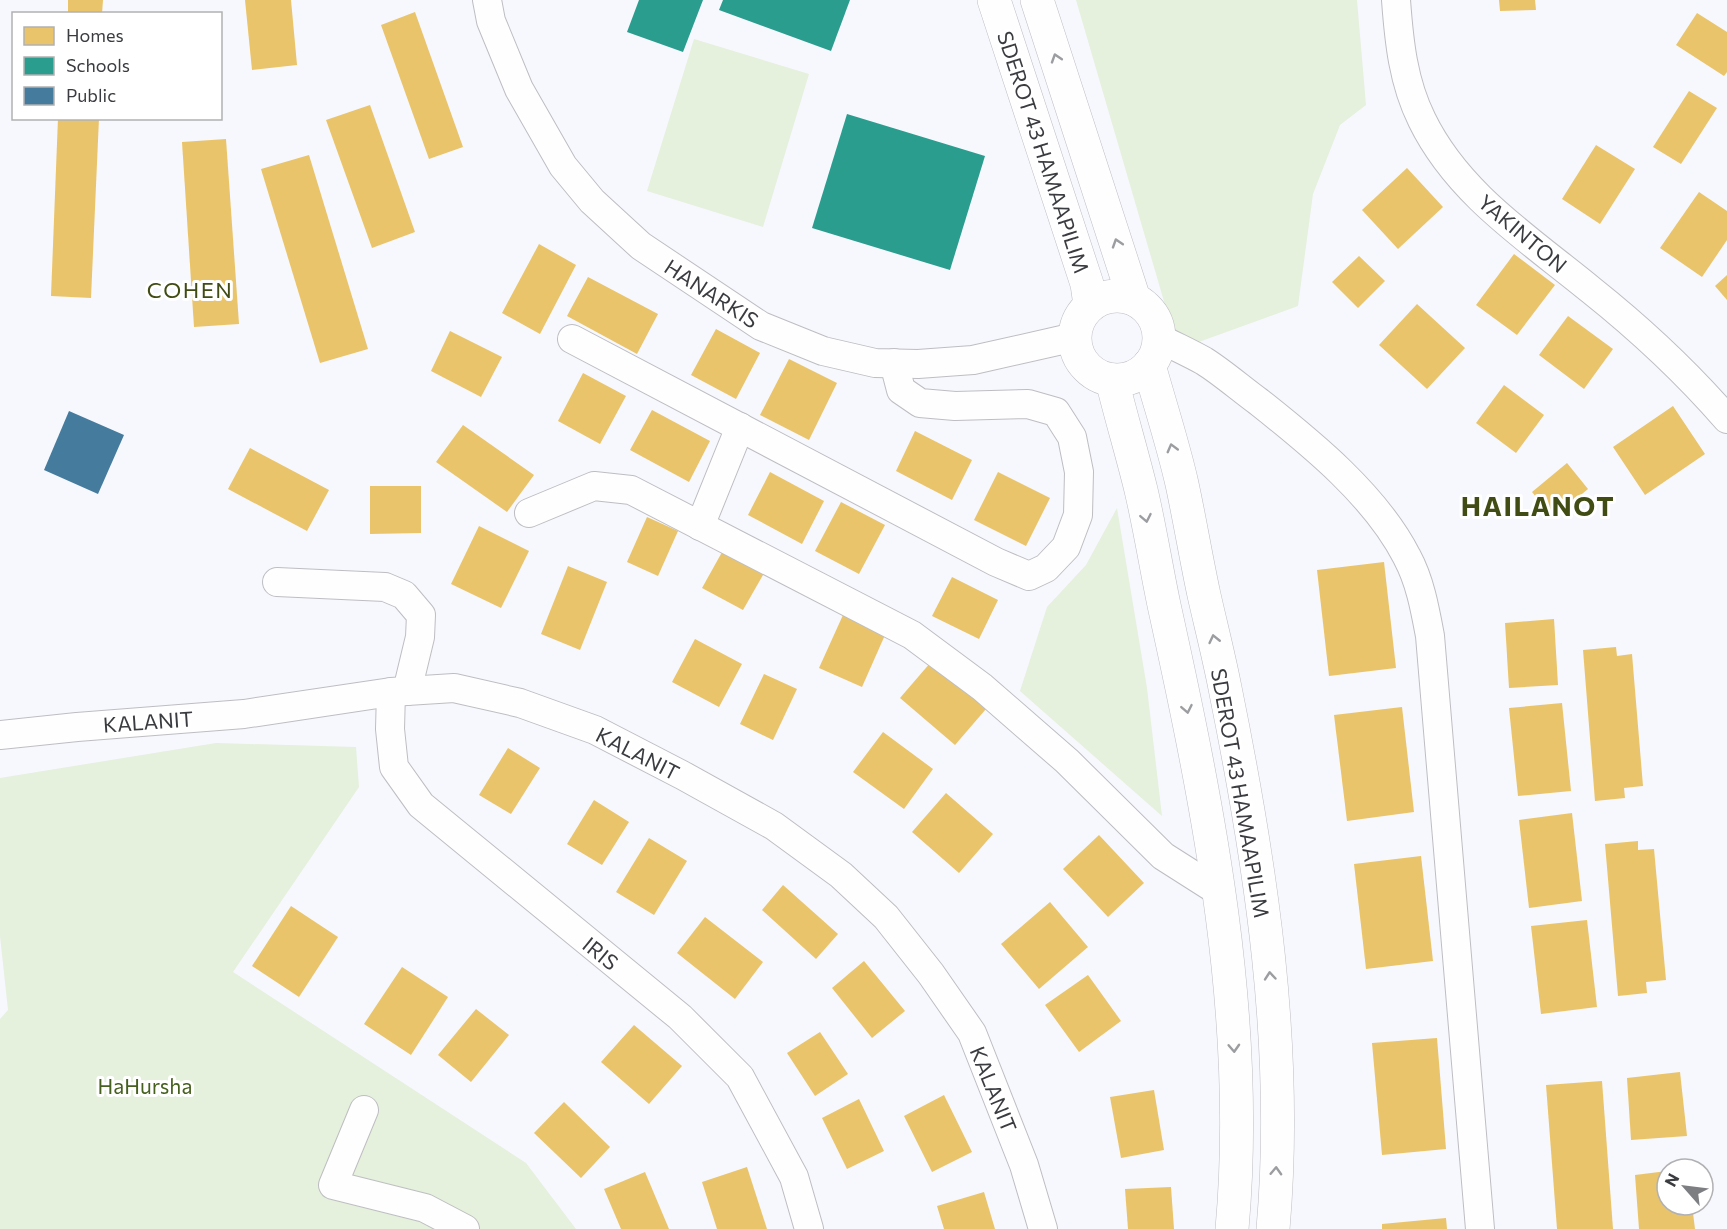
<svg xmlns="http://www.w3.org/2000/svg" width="1727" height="1229" viewBox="0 0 1727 1229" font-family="Commissioner,sans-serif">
	<rect width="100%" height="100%" fill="#f7f8fd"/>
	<!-- green -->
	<g fill="#e5f0dd">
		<path d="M1076,0H1357L1366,105L1340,125L1313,194L1298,306L1196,343L1182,363Z"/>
		<path d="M694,39L809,74L763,227L647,191Z"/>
		<path d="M1117,508L1147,688L1162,816L1020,691L1047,607L1086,565Z"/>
		<path d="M216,743L356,747L359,787L233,972L526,1163L576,1229H0V1019L8,1010L0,936V778Z"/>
	</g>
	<!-- homes -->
	<g fill="#e9c46a">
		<path d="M68,0H103L102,14H68Z"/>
		<path d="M245,0H291L297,65L252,70Z"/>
		<path d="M1499,0H1535L1536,10L1500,11Z"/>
		<path d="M415,12L463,147L429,159L381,25Z"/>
		<path d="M1697,13L1727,32V72L1724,76L1676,45Z"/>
		<path d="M1689,91L1717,108L1681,164L1653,147Z"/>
		<path d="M370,105L415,232L372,248L326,120Z"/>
		<path d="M58,118H99L91,298L51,296Z"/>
		<path d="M226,139L239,324L194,327L182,142Z"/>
		<path d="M1596,145L1635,169L1600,224L1562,199Z"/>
		<path d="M309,155L368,349L320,363L261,169Z"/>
		<path d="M1407,168L1443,207L1398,249L1362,210Z"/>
		<path d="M1699,192L1727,211V240L1702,277L1660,248Z"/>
		<path d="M539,244L576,265L540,334L502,313Z"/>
		<path d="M1514,254L1555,285L1517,335L1476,305Z"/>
		<path d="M1359,256L1385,281L1358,308L1332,282Z"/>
		<path d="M1727,275V300L1715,286Z"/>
		<path d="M588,277L658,314L637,354L567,316Z"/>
		<path d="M1417,304L1465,348L1427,389L1379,345Z"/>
		<path d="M1568,316L1613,349L1584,389L1539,355Z"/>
		<path d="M716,329L760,353L736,399L691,375Z"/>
		<path d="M450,331L502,357L481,397L431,371Z"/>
		<path d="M789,359L837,383L809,440L760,415Z"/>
		<path d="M583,373L626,396L600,444L558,421Z"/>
		<path d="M1504,385L1544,415L1516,453L1476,423Z"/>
		<path d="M1673,406L1705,454L1645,495L1613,447Z"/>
		<path d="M652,410L710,441L689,482L630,450Z"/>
		<path d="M463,425L534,475L507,512L436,462Z"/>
		<path d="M915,431L972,460L952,500L896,471Z"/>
		<path d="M250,448L329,490L307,531L228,489Z"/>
		<path d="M1567,463L1588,489L1553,518L1532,492Z"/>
		<path d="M770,472L824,501L802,544L748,515Z"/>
		<path d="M998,472L1050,498L1026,546L974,520Z"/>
		<path d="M370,486H421V533L370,534Z"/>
		<path d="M841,502L885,525L859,574L815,551Z"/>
		<path d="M647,517L678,531L658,576L627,562Z"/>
		<path d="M479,526L529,551L501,608L451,584Z"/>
		<path d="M726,545L767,568L743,610L702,588Z"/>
		<path d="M1384,562L1396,668L1329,676L1317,570Z"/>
		<path d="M568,566L607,582L580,650L541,634Z"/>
		<path d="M952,577L998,600L979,639L932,616Z"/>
		<path d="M843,615L885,635L862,687L819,668Z"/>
		<path d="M1554,619L1558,685L1509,688L1505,623Z"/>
		<path d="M695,639L742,664L719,707L672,682Z"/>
		<path d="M1616,647L1617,656L1632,654L1643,786L1624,788L1625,798L1595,801L1583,650Z"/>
		<path d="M931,662L986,709L955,745L900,698Z"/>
		<path d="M764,674L797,689L773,740L740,724Z"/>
		<path d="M1562,703L1571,791L1518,796L1509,708Z"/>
		<path d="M1402,707L1414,812L1347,821L1334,715Z"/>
		<path d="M883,732L933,769L904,809L853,772Z"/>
		<path d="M508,748L540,768L511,814L479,795Z"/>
		<path d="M946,793L993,834L959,873L912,832Z"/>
		<path d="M594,800L629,822L602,865L567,844Z"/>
		<path d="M1572,813L1582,901L1529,908L1519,820Z"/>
		<path d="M1099,835L1144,883L1108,917L1063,869Z"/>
		<path d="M649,838L687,861L654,915L616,892Z"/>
		<path d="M1638,841V850L1654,849L1666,980L1646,982L1647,993L1618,996L1605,844Z"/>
		<path d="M1421,856L1433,961L1366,969L1354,864Z"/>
		<path d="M783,885L838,934L816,959L762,910Z"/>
		<path d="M1050,902L1088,947L1039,989L1001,944Z"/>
		<path d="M291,906L338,937L299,997L252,966Z"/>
		<path d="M705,917L763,962L735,999L677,953Z"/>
		<path d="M1587,920L1597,1007L1541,1014L1531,926Z"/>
		<path d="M864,961L905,1011L872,1038L832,988Z"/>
		<path d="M402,967L448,997L411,1055L364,1024Z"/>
		<path d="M1088,975L1121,1021L1079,1052L1045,1005Z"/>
		<path d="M476,1009L509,1035L471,1082L438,1055Z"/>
		<path d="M634,1025L682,1066L649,1104L601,1062Z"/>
		<path d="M820,1032L848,1074L815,1096L787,1053Z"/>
		<path d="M1437,1038L1446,1149L1382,1155L1372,1043Z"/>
		<path d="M1680,1072L1687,1136L1631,1140L1627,1078Z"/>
		<path d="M1602,1081L1613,1229H1557L1546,1085Z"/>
		<path d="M1154,1090L1164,1150L1121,1158L1110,1097Z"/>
		<path d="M944,1095L972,1152L932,1172L904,1116Z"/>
		<path d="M859,1099L884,1151L847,1169L822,1118Z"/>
		<path d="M564,1102L610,1147L581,1178L534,1133Z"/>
		<path d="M747,1167L767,1229H717L702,1182Z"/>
		<path d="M1667,1171V1205H1692L1695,1229H1639L1635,1175Z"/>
		<path d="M645,1172L669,1229H621L604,1189Z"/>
		<path d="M1171,1187L1174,1229H1128L1125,1189Z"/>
		<path d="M984,1192L995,1229H944L937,1206Z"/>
		<path d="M1446,1218L1447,1229H1382V1224Z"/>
	</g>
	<!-- schools -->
	<g fill="#2a9d8f">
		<path d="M639,0H703L683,52L627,32Z"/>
		<path d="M723,0H850L831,51L719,10Z"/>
		<path d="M847,114L985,156L950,270L812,228Z"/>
	</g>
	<!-- public -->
	<path fill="#457b9d" d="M69,411L124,435L98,494L44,470Z"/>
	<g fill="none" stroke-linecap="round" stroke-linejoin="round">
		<defs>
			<g id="minor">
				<path d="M487,0L491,21L519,89L563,166L592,201L641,246L761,326L823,351L875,363L918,364L973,360L1075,337"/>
				<path d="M1396,0C1399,41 1403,82 1422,120C1458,194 1529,239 1591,290C1640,329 1686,372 1727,419"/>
				<path d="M1159,338C1174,346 1190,353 1204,361C1223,373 1241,389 1259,402C1312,444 1376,496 1407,557C1420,581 1425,609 1430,636L1480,1229"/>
				<path d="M572,339L996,562L1029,576L1046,568L1066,547L1078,515L1079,472L1072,437L1056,412L1028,404L955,406L920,403L901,390L894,363"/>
				<path d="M529,513L594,486L631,490L912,635L982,687L1067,761L1163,856L1218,891"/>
				<path d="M700,526L740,427"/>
				<path d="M277,582L385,587L404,595L421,615L420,637L407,691"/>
				<path d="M391,692L390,729L394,767L421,805L680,1017L740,1077L794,1177L809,1229"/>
				<path d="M0,735L77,727L244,714L391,692L454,688L520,703L595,730L682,775L774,826L841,875L886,917L931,974L972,1033L1024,1165L1043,1229"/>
				<path d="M364,1110L333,1185L425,1208L465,1229"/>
			</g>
			<g id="major">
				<path d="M994,0L1087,284L1090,305"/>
				<path d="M1037,0L1134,299"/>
				<circle cx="1117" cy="338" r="42"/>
				<path d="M1149,365C1160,405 1173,444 1182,484C1190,521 1196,558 1204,595C1211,626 1219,657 1225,688C1261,865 1289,1048 1273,1229"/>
				<path d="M1112,380C1121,417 1132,453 1141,490C1150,528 1156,567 1164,605C1209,809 1251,1019 1232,1229"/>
			</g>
		</defs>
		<!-- minor casing -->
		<use href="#minor" stroke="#bebec2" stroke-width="30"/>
		<!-- major casing -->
		<use href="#major" stroke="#bebec2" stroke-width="34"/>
		<!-- minor -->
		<use href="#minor" stroke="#fefeff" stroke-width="28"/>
		<!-- major -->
		<use href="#major" stroke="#fefeff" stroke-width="33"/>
	</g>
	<!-- one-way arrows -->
	<defs><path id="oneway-chevron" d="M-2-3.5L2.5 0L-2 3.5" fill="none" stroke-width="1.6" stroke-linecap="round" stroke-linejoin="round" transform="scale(1.5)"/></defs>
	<g stroke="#9c9da0">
		<use href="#oneway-chevron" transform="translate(1056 58) rotate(-108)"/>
		<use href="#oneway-chevron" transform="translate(1117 243) rotate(-108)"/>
		<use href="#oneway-chevron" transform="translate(1172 448) rotate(-105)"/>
		<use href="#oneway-chevron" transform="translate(1146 518) rotate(79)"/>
		<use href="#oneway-chevron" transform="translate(1214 639) rotate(-103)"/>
		<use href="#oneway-chevron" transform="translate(1187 709) rotate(79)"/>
		<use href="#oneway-chevron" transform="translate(1270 976) rotate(-95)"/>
		<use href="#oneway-chevron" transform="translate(1234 1048) rotate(87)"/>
		<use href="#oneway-chevron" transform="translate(1276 1171) rotate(-88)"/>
	</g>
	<g text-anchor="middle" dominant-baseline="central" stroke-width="6" stroke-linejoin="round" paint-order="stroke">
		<!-- street labels -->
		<g font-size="21" fill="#3b3c40" stroke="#fff">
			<text transform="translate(1044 152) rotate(72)">SDEROT 43 HAMAAPILIM</text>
			<text transform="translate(1523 233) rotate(40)">YAKINTON</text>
			<text transform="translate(712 293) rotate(33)">HANARKIS</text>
			<text transform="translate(148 721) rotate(-4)">KALANIT</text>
			<text transform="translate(638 753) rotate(27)">KALANIT</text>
			<text transform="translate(1241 793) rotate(80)">SDEROT 43 HAMAAPILIM</text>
			<text transform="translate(601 953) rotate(39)">IRIS</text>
			<text transform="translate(994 1089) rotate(68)">KALANIT</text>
		</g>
		<!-- park labels -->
		<g font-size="21" fill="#46601f" stroke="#fff">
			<text x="145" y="1085">HaHursha</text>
		</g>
		<!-- neighbourhood labels -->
		<g font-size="22" letter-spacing="1.5" fill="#414c14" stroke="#fff">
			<text x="190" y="289">COHEN</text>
		</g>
		<!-- district labels -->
		<g font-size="27" font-weight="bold" letter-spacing="1.5" fill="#414c14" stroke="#fff">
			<text x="1538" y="505">HAILANOT</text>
		</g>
	</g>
	<!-- legend -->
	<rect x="12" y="12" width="210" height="108" fill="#ffffff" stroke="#b1b1b3" stroke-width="1.5"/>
	<rect x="24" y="27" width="30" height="18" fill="#e9c46a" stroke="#b1b1b3" stroke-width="1.5"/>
	<text x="66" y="42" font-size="18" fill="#3b3c40">Homes</text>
	<rect x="24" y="57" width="30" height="18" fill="#2a9d8f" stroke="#b1b1b3" stroke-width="1.5"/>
	<text x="66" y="72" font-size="18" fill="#3b3c40">Schools</text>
	<rect x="24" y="87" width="30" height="18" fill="#457b9d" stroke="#b1b1b3" stroke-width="1.5"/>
	<text x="66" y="102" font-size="18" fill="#3b3c40">Public</text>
	<!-- north arrow -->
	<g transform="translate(1685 1187) rotate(298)"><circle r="28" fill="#ffffff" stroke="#b1b1b3" stroke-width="1.5"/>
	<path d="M0-4.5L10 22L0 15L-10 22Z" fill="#7d7e82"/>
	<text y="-9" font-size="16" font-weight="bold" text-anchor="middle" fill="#3b3c40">N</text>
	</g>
</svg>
